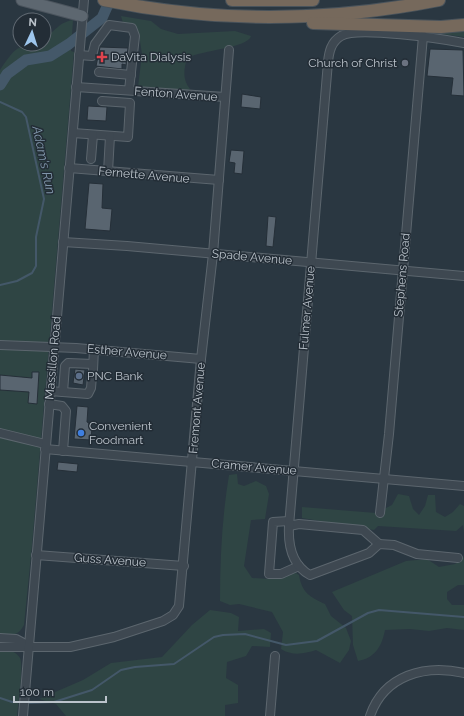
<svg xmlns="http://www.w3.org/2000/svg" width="464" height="716" viewBox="0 0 464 716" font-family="Raleway,sans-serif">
	<rect width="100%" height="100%" fill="#2a3741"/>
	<!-- green -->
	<g fill="#2f4544">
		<path d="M121,16L151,21L161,29L178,34L235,31L251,36C248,48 202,50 187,58C184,69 182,79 190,89L186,91L138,87L142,54L139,35L123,23Z"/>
		<path d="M73,20L71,51L74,52L32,545L24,625C18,636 12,636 0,635V70C15,48 17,44 44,44V37C57,31 57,23 73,20Z"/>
		<path d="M464,29V37L441,34V32Z"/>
		<path d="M237,474L238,484L244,486L256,481L266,486L269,494L265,519L251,520L244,566L252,578L269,579L296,573L299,575C302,593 310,597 325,604L331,616L346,628L351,641L349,650L340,663L316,650C304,654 292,656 281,649L283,632L272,612L239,604L230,605L220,601C220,559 222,517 229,475Z"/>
		<path d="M398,494L409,496L413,509L419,515L425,506L428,495H435L436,512L445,517L453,512L460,504L464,506V533L463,525L456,531L378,526L374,530L302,518V507L376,513L392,505Z"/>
		<path d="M464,557V585H458L447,592V599L452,605H464V630L447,628L429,631L410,629L385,630C382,646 375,658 358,661L353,645L352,616L344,610L332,592L406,561L427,559L439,567L455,564Z"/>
		<path d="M210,610L231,613L239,617L238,631L264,629L271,633L270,647L252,646L246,656L227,662L226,678L238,685V703L225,705V716H66L56,704L39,699L83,680L111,663L162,657L192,625Z"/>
		<path d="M0,649C8,650 16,651 20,658C24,666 18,705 17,716H0Z"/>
	</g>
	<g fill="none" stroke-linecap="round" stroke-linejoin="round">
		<!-- stream -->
		<g stroke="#445869" stroke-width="2">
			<path d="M0,102L22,112L26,117L44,199L36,237V266L32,273L17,281L0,285"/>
			<path d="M0,698L12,702H22"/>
			<path d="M26,703L54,702L92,690L121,670L135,667L174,664L214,637L223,635L245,634L286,645L317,641L368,613L379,610L464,617"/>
		</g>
		<!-- river -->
		<path stroke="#445869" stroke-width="11" d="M0,85L7,74L26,60L50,56L69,44L102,18L110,0"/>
	</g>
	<!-- building -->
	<g fill="#596570" stroke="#252f38">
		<path d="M100,47L128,48L126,65L122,64V69L96,66Z"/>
		<path d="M430,49L463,50L464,96L451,95L453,78L427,76Z"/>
		<path d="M242,94L261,97L260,109L241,107Z"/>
		<path d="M88,106L107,107L106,121L87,120Z"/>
		<path d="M231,150L244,151L242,174L234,173L235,163L229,162Z"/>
		<path d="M89,183L103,184L102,208L112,209L110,231L85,229Z"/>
		<path d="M268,216L276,217L273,247L266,246Z"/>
		<path d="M75,369L85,370L83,385L73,383Z"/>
		<path d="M32,372H39L37,404L28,403L29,392L0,390V375L32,378Z"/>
		<path d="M77,406L88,407L87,422L89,423V427H92L91,440L74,439Z"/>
		<path d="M58,462L78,464L77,472L57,470Z"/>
	</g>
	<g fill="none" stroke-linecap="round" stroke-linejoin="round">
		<defs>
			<g id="minor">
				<path d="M79,55L92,56L95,44L109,25L132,28L135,36L129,90"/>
				<path d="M99,72L131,75"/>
				<path d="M76,87L225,97"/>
				<path d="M73,133L128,137L130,103L102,101"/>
				<path d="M91,159L93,135"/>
				<path d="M69,168L219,180"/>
				<path d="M108,172L110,136"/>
				<path d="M63,242L127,246L464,276"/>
				<path d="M0,345L76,348L201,359"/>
				<path d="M93,370L94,349"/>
				<path d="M50,391L88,394L91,388L92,376"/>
				<path d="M63,392L65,366L68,363L93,364"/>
				<path d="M49,404L62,406L66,411L63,451"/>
				<path d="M0,433L45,444"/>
				<path d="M45,449L464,486"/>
				<path d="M380,513L389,434L423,36"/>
				<path d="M289,521L273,522L269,574H281L299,566"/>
				<path d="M289,526L299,524L363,530L379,544"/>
				<path d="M36,555L184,566"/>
				<path d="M458,558L417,554L394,545L379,544L369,553L310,575C292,565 288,545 289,526L328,62C329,52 331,42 341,36C357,26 443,39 464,43"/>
				<path d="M0,638L16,639L29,646"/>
				<path d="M0,647H70L114,637L163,621L173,615L179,606L201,359L213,254L229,50"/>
				<path d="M23,716L84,0"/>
				<path d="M270,716L275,656"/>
				<path d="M370,716C384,675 425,664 464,673"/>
			</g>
			<path id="major" d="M22,0L82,16"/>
			<g id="highway">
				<path d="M104,0C215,23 328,22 439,0"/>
				<path d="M232,0H313"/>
				<path d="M313,23L441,27L464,25"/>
			</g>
		</defs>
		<!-- minor casing -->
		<use href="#minor" stroke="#5c666e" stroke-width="10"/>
		<!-- major casing -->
		<use href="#major" stroke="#4b545d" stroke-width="13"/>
		<!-- highway casing -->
		<use href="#highway" stroke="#49535b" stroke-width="14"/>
		<!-- minor -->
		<use href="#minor" stroke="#3e4851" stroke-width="8"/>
		<!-- major -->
		<use href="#major" stroke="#5d6770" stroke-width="11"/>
		<!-- highway -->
		<use href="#highway" stroke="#76695c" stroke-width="12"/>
	</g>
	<!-- markers -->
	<path fill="#e0444e" stroke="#232d36" stroke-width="1.5" d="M100 51h4v4h4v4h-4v4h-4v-4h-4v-4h4z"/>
	<circle fill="#6b7280" stroke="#232d36" stroke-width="1.5" cx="405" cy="63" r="4"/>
	<circle fill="#5c6f8a" stroke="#232d36" stroke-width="1.5" cx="79" cy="376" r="4"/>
	<circle fill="#3f7fe0" stroke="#232d36" stroke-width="1.5" cx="81" cy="433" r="4"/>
	<g text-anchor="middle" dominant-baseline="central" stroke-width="3" stroke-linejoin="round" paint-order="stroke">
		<!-- poi labels -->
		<g font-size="12" fill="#bbc3cb" stroke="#232d36" text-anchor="start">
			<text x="111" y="57">DaVita Dialysis</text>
			<text x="397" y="63" text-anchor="end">Church of Christ</text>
			<text x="87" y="376">PNC Bank</text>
			<text x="89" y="426">Convenient<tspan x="89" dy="14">Foodmart</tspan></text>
		</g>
		<!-- street labels -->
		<g font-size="12" fill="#bbc3cb" stroke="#232d36">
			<text transform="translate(176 94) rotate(4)">Fenton Avenue</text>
			<text transform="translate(144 175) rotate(5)">Fernette Avenue</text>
			<text transform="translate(252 257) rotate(5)">Spade Avenue</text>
			<text transform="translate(402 275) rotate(-85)">Stephens Road</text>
			<text transform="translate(307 308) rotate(-85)">Fulmer Avenue</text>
			<text transform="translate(127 352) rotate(5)">Esther Avenue</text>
			<text transform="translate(53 358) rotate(-85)">Massillon Road</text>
			<text transform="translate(197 408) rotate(-85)">Fremont Avenue</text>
			<text transform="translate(254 467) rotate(5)">Cramer Avenue</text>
			<text transform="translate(110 560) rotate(4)">Guss Avenue</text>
		</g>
		<!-- water labels -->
		<g font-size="13" font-style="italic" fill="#8096aa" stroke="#232d36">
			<text transform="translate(44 160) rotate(78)">Adam's Run</text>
		</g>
	</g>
	<!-- north arrow -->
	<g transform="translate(32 32) rotate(4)"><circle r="19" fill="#232d36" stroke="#606972"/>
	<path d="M0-3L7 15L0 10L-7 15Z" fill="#9ec6ed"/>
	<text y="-6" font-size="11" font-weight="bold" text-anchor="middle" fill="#bbc3cb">N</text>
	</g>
	<!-- scale -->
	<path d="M14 696v6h92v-6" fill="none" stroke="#bbc3cb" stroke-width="2"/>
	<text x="20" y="696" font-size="12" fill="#bbc3cb" stroke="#232d36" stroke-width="3" paint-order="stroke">100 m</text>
</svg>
